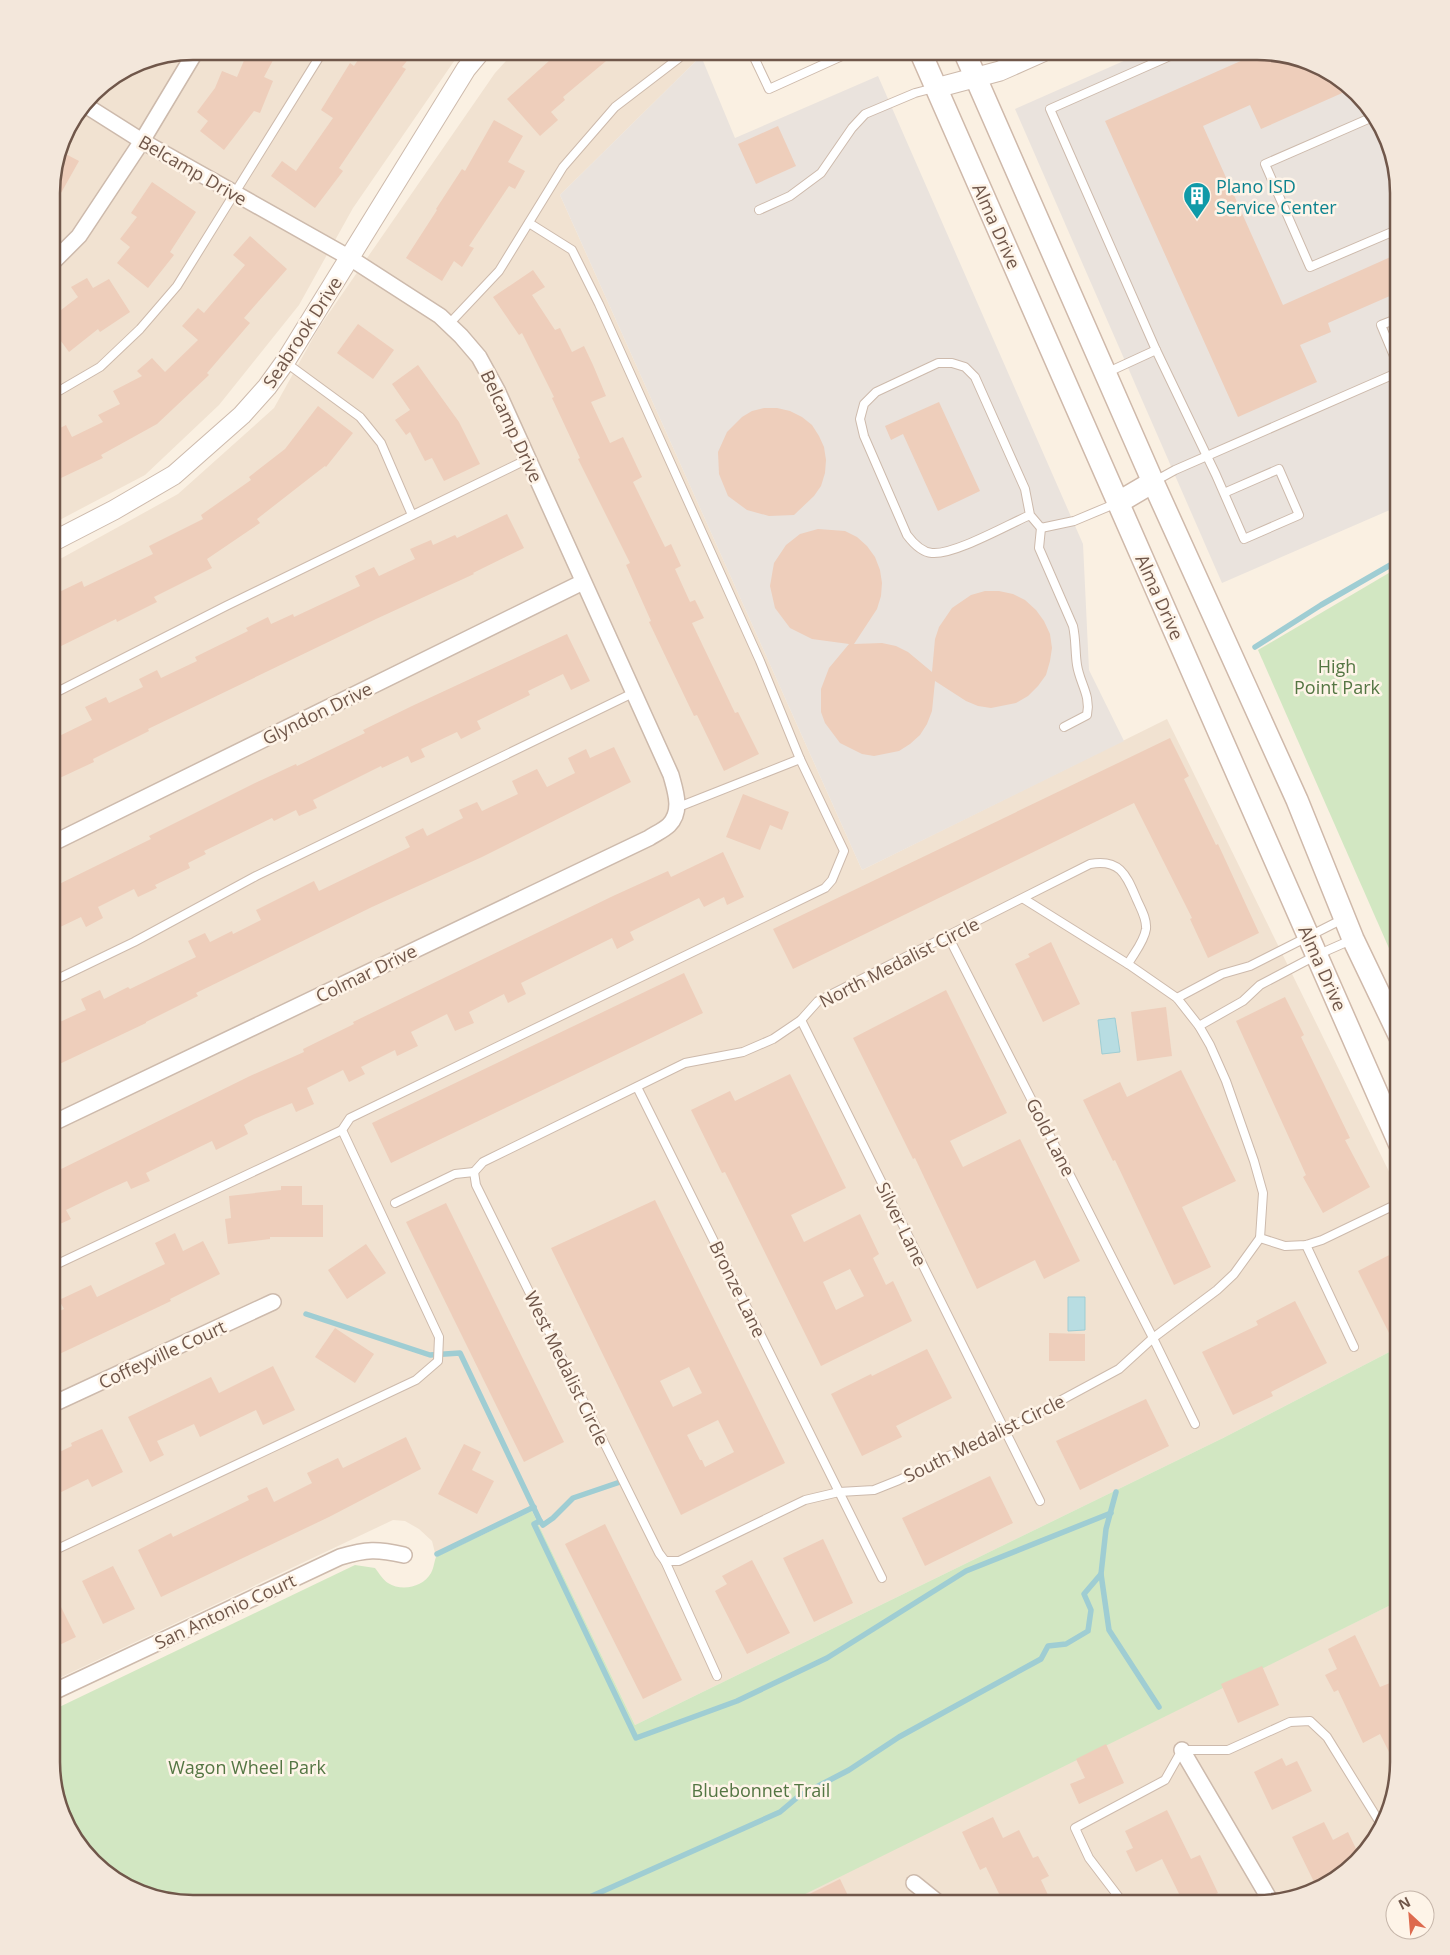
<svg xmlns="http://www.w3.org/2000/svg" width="1450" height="1955" viewBox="0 0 1450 1955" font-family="'Open Sans',sans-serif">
	<rect width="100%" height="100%" fill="#faf0e2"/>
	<!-- residential -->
	<g fill="#f1e2d1">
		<path d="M193,51H461L353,208L299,305L219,405L145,475L52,524V183L66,130L99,87L139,62Z"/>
		<path d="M515,51H698L701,56L560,195L862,870L1167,719L1399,1192V1347L1223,1438L635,1725L532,1511L436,1557L432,1541L419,1529L405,1521L393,1520L51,1682V564L178,494L274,408L318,329L495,73Z"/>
		<path d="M1399,1601V1762L1380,1833L1336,1880L1257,1904H777Z"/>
	</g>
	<!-- industrial -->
	<g fill="#eae3dd">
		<path d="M1144,52H1266L1328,70L1375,114L1399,193V506L1222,583L1015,109Z"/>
		<path d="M701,56L735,138L878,76L1083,544L1089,670L1124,741L862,870L560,195Z"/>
	</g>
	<!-- green -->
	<g fill="#d2e7c2">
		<path d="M1399,567V971L1258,650Z"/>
		<path d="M1399,1347V1601L785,1904H193L122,1885L75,1841L51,1762V1711L355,1565L375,1568C379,1573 383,1580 388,1583C402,1592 423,1587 431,1573C434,1568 434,1562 436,1557L532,1511L635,1725L1223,1438Z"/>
	</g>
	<!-- water -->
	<g fill="#b8dde2" stroke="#9fcdd3">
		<path d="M1115,1018L1120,1052L1102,1054L1098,1020Z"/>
		<path d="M1068,1297H1085V1330L1068,1331Z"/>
	</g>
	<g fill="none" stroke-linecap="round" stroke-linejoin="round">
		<!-- stream -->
		<g stroke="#9fcdd3" stroke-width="5.5">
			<path d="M1255,647L1321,605L1399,560"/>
			<path d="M306,1314L430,1355L460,1353L540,1521L534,1524L636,1738L737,1701L827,1658L966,1571L1111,1513"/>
			<path d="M1116,1492L1106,1529L1101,1574L1109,1630L1159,1707"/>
			<path d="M540,1521L543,1525L553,1518L573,1498L623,1481"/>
			<path d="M437,1554L534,1507"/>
			<path d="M574,1904L780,1812L799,1796L849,1770L899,1737L1041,1659L1048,1646L1066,1644L1088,1631L1091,1610L1084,1594L1101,1574"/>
		</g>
	</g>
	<!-- building -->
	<g fill="#eecebb" fill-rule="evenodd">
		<path d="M248,51H278L264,77L273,81L260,113L254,111L224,150L200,131L208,121L197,112L215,88L222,71L237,77Z"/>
		<path d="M364,51H415L402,67L406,69L339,168L343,171L315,208L271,176L282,161L296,171L333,118L321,110L350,63L354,66Z"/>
		<path d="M560,51H618L563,97L565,100L551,112L558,120L540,136L507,99Z"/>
		<path d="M1261,52L1328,70L1349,90L1261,129L1250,105L1203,126L1283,305L1395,255L1399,264V292L1328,323L1331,332L1300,345L1317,382L1238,417L1105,121Z"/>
		<path d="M494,120L523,136L508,162L525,171L515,189L509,186L469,246L474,248L462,267L454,261L442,281L406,258L437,210L436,209L462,169L465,171Z"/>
		<path d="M778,126L796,166L756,184L738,144Z"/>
		<path d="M60,151L79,161L52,209V183Z"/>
		<path d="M152,182L196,212L170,252L174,255L148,288L117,263L130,247L120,239L137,217L131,213Z"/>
		<path d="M250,236L287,269L244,318L250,323L207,373L209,375L157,424L101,455L103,458L61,478L52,459V432L66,425L72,437L103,422L98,415L120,404L113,391L142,376L137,371L152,358L165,372L198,340L182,326L198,308L204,313L245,265L233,255Z"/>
		<path d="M533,270L545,287L532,295L555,330L560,328L572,352L584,346L593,365L606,396L591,402L610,443L623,437L642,477L633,482L665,547L671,544L681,566L675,569L690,602L695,600L704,618L692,623L735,713L738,712L759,754L724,771L697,715L694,716L649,622L651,621L626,565L630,563L578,459L580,458L552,398L554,397L522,333L519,335L493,297Z"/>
		<path d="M87,278L93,288L109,279L130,312L100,332L98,329L69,352L52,329V317L78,297L71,287Z"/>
		<path d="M358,324L394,350L373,379L337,353Z"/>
		<path d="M418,365L459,422L480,464L444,481L432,458L425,461L410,432L406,435L395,420L410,410L392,384Z"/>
		<path d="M939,402L980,491L938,511L903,434L891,440L885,426Z"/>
		<path d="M318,406L353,433L326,467L325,466L257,519L260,523L207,559L212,568L154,597L157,602L117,622L116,619L51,651V596L82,581L84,587L153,554L149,546L203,519L201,515L251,480L249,477L285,449Z"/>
		<path d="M764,408H777L790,411L802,417L812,425L819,436L824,447L826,460L825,473L821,486L814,496L794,515L769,516L747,510L728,496L719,474L718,452L727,432L742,417L752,411Z"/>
		<path d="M507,514L524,548L473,573L474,574L376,619L148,729L149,731L93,759L94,762L51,782V740L92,720L85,707L106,697L109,703L143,687L139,679L157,670L161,678L197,661L195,657L248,631L246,628L268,617L271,624L293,614L294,617L360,586L355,576L374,567L379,576L415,559L410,549L431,540L433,545L455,535L457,538Z"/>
		<path d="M818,529L845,531L857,537L867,546L875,557L880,570L882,583L881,596L877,609L854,644L882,643L896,646L908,652L932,672L935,639L939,627L952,608L971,595L985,591H999L1013,594L1025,600L1036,610L1044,621L1050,634L1052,648L1050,661L1046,675L1038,686L1028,696L1016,703L991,708L978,706L966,701L935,681L932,711L927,724L920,735L910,744L899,751L874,756L862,754L840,743L825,723L821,712V689L829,668L849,644L812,639L790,628L775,608L770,586L774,563L786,545L800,534Z"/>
		<path d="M567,634L590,681L571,690L563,674L528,691L530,695L477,721L481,729L461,739L457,732L421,749L425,757L411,763L408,756L382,768L381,766L313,800L317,808L299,816L296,810L274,821L272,818L204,851L206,854L188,863L190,868L155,885L157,888L138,897L134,889L98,907L103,918L86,927L81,917L56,929L51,919V888L151,839L149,836L255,783L296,764L297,766L365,733L363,730L412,706Z"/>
		<path d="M1170,738L1189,776L1184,779L1216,845L1218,844L1259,933L1208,958L1190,919L1192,918L1134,803L793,969L773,929Z"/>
		<path d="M614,747L631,782L482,857L372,907L196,993L198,996L146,1022V1023L51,1068V1026L86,1010L81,999L100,990L104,999L128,987L130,989L196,957L188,941L205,933L210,942L232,931L233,934L261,920L256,910L314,881L319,891L410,847L405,837L423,828L427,836L463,818L459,810L477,802L482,811L518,794L512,781L537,769L547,787L575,773L568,758L586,749L590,758Z"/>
		<path d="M743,794L789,812L782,830L770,825L760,850L726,837Z"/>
		<path d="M723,852L744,897L727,905L724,897L704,907L699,898L630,932L634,940L617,949L612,938L521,983L526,994L508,1003L504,994L469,1012L474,1023L455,1031L447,1014L411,1032L418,1046L397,1056L395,1050L361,1067L365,1074L349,1082L343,1070L307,1088L314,1104L296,1112L292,1103L254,1119L244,1125L248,1134L216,1150L212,1141L146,1173L150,1181L131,1189L127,1181L105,1191L66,1210L71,1219L51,1228V1174L250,1076L304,1052L303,1049L354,1024L353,1022L613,896L668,871L671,877Z"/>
		<path d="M1051,942L1080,1004L1043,1022L1015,964L1030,957L1028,954Z"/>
		<path d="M684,973L703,1013L391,1163L372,1123Z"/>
		<path d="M946,990L1007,1113L950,1141L963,1167L1020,1139L1080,1261L1044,1279L1035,1260L977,1289L915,1158L913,1159L853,1038Z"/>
		<path d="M1285,997L1304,1035L1301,1037L1350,1138L1345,1140L1370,1187L1323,1213L1303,1177L1306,1175L1236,1021Z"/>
		<path d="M1166,1007L1172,1056L1137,1061L1131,1012Z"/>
		<path d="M1181,1070L1236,1181L1182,1207L1211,1267L1174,1285L1115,1160L1113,1161L1083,1100L1120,1082L1127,1097Z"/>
		<path d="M790,1074L846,1188L791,1215L804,1242L860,1214L879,1254L873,1258L886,1285L893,1281L912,1321L821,1366L725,1172L722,1173L691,1110L730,1091L735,1101ZM850,1269L864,1296L836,1310L823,1282Z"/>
		<path d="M281,1186H302V1205H323V1237H270V1239L228,1244L225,1219L231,1218L229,1196L281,1190Z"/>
		<path d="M655,1200L785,1463L681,1515L551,1248ZM689,1367L702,1393L673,1407L660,1381ZM718,1420L734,1452L705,1467L702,1460H700L687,1435Z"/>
		<path d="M446,1203L564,1442L524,1462L406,1222Z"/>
		<path d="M175,1233L183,1251L203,1241L220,1274L170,1299L171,1301L51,1358V1315L64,1309L59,1300L91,1285L97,1297L165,1264L155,1243Z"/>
		<path d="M366,1244L386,1273L347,1299L328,1270Z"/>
		<path d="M1399,1250V1353L1358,1271Z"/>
		<path d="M1295,1301L1327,1363L1271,1392L1273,1396L1233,1415L1202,1352L1258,1325L1256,1321Z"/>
		<path d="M335,1328L374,1354L355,1383L315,1357Z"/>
		<path d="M1049,1333L1085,1334V1361H1049Z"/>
		<path d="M927,1349L952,1398L896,1426L902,1437L862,1456L831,1394L871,1374L872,1376Z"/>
		<path d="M273,1366L295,1410L263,1425L256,1410L200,1437L194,1424L157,1441L164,1455L150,1462L128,1417L211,1377L219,1393Z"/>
		<path d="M1146,1399L1169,1446L1080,1490L1056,1441Z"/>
		<path d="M102,1429L123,1472L92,1487L88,1479L51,1497V1456L72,1446L71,1443Z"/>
		<path d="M406,1437L421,1469L329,1517L161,1597L138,1550L171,1533L173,1537L249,1500L247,1496L267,1487L274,1502L312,1483L307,1473L338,1458L343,1468Z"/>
		<path d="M464,1444L481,1452L472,1470L494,1481L477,1514L438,1494Z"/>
		<path d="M990,1476L1013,1523L925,1566L902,1518Z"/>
		<path d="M605,1524L682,1680L643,1699L565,1544Z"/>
		<path d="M823,1539L853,1603L814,1622L783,1558Z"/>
		<path d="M752,1560L790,1633L747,1654L715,1591L727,1584L722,1576Z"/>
		<path d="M113,1566L135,1609L103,1624L82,1581Z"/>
		<path d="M51,1587L76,1637L51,1649Z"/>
		<path d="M1355,1635L1380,1687L1390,1683L1399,1701V1762L1397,1768L1380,1734L1363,1743L1338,1690L1334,1692L1325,1675L1337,1669L1328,1649Z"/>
		<path d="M1262,1666L1279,1705L1238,1723L1221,1684Z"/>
		<path d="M1106,1744L1124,1783L1079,1804L1070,1784L1085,1778L1076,1759Z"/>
		<path d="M1282,1758L1286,1766L1297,1761L1312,1791L1272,1810L1254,1772Z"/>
		<path d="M1167,1810L1191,1859L1200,1855L1218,1893L1195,1904H1184L1162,1859L1136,1872L1126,1851L1133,1848L1125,1831Z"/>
		<path d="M993,1817L1003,1838L1019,1830L1033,1858L1038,1856L1049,1876L1041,1880L1049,1897L1036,1904H1004L986,1867L980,1870L962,1832Z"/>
		<path d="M1324,1822L1333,1840L1348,1832L1359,1855L1336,1880L1316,1886L1292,1837Z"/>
		<path d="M840,1879L852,1904H789Z"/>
	</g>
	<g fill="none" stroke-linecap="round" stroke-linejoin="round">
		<defs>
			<g id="service">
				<path d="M751,51L769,89L853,51"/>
				<path d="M1179,52L1050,109L1156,350L1216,475L1244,539L1299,515L1279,469L1224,493"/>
				<path d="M1375,116L1265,164L1310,267L1399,229"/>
				<path d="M759,210L790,196L821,173L852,128L865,114L915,93L934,88"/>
				<path d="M529,223L572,250L599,304L760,661L800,759L676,808"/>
				<path d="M449,324L499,271L563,167L615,107L679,58L680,51"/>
				<path d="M285,362L360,417L381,443L412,515"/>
				<path d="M1399,368L1381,325L1399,318"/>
				<path d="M1106,373L1156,350"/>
				<path d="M52,395L100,367L140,329L177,286L323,51"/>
				<path d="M1155,481L1175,470L1399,372"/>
				<path d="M1030,515L1025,489L975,377L965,367L952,363H938L876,392L864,404L860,419L864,436L907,535C913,543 921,552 932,553C954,555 1007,525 1030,515L1041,528L1074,521L1117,503"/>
				<path d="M1041,528L1039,548L1073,626C1076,639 1075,652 1077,665C1080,684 1091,695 1087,715L1064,727"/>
				<path d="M51,695L226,606L528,459"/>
				<path d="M1024,899L1128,964"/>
				<path d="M948,936L1153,1338L1195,1424"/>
				<path d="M51,982L134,942L256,876L633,693"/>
				<path d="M1177,998L1222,974L1250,966L1343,919"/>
				<path d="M801,1020L1040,1501"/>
				<path d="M1199,1026L1243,1001L1260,985L1317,955L1351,940"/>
				<path d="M637,1087L882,1578"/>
				<path d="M474,1172L483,1162L685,1063L743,1052L773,1039L801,1020L818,1001L1090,864C1121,858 1127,877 1137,900C1141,909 1147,919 1146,929C1144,942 1134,953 1128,964L1177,998L1199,1026L1210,1045L1226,1081L1254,1161L1263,1193L1260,1238"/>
				<path d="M474,1172L476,1185L659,1553L665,1561L717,1676"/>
				<path d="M395,1203L455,1174L474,1172"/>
				<path d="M1260,1238L1285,1246L1306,1245L1322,1240L1399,1203"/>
				<path d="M1306,1245L1354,1347"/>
				<path d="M51,1267L342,1130"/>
				<path d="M51,1552L416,1380L438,1361L439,1337L342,1130L350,1118L825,888L832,880L844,851L800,759"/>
				<path d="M665,1561H679L805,1500L839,1492L874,1490L899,1480L1030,1417L1119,1369L1153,1338L1217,1290L1234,1274L1260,1238"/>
				<path d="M1124,1904L1089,1858L1075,1828L1165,1780L1182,1750H1228L1290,1722L1310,1721L1327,1737L1382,1826"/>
			</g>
			<g id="minor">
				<path d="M52,263L79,236L142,141L196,51"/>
				<path d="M51,844L583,582"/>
				<path d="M51,1124L649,838C655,834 664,830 669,825C683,811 675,790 671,775L497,390L479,357L461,336L440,316L350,258L142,141L85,105"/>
				<path d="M51,1405L273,1302"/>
				<path d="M51,1693L340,1557C367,1549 377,1549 404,1555"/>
				<path d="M1182,1750L1270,1900"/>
				<path d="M914,1883L940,1904"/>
			</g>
			<g id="tertiary">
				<path d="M936,88L1000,71L1045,51"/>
				<path d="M52,542L114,510L174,475L242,415L267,387L285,362L466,69L481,51"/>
			</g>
			<g id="secondary">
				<path d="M920,51L1399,1143"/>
				<path d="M964,51L1153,482L1297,800L1353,939L1399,1035"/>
				<path d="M1119,502L1153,482"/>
			</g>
		</defs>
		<!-- service casing -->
		<use href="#service" stroke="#cdbaac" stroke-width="10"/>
		<!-- minor casing -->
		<use href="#minor" stroke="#cdbaac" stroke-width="18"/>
		<!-- tertiary casing -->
		<use href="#tertiary" stroke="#cdbaac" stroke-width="21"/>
		<!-- secondary casing -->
		<use href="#secondary" stroke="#cfb9aa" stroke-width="24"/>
		<!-- service -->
		<use href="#service" stroke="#fff" stroke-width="8"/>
		<!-- minor -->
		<use href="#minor" stroke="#fff" stroke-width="15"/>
		<!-- tertiary -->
		<use href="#tertiary" stroke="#fff" stroke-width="19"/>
		<!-- secondary -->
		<use href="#secondary" stroke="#fff" stroke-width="21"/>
	</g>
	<!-- icons -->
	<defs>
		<symbol id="building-pin" viewBox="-11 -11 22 30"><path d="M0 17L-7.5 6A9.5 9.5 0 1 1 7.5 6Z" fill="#0f9aa8" stroke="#fef4e8"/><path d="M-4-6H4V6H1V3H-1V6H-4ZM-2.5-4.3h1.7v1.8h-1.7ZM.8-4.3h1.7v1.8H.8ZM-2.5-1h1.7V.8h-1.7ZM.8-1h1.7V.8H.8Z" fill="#fff"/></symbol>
	</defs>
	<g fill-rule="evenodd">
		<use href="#building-pin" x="1181" y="180" width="32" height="43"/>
	</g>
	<g text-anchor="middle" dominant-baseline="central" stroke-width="5" stroke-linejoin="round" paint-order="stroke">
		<!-- street labels -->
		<g font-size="18" fill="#70574a" stroke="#fef4e8">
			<text transform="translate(193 170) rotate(30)">Belcamp Drive</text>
			<text transform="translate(997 226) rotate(66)">Alma Drive</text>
			<text transform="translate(302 332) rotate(-57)">Seabrook Drive</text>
			<text transform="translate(512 426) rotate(65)">Belcamp Drive</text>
			<text transform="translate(1160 597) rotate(66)">Alma Drive</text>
			<text transform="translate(317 713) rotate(-26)">Glyndon Drive</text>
			<text transform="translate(899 962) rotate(-27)">North Medalist Circle</text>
			<text transform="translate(1323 968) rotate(66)">Alma Drive</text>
			<text transform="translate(366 973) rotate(-26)">Colmar Drive</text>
			<text transform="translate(1051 1137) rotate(63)">Gold Lane</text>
			<text transform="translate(902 1224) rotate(64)">Silver Lane</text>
			<text transform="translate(738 1289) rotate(64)">Bronze Lane</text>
			<text transform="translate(162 1354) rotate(-25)">Coffeyville Court</text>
			<text transform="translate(567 1368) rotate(64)">West Medalist Circle</text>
			<text transform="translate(984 1438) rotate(-26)">South Medalist Circle</text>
			<text transform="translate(225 1611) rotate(-25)">San Antonio Court</text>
		</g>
		<!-- culture labels -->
		<g font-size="18" fill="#0d838f" stroke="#fef4e8" text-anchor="start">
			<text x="1216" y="186">Plano ISD<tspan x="1216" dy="21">Service Center</tspan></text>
		</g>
		<!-- park labels -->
		<g font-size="18" fill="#547643" stroke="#fef4e8">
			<text x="1337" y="666">High<tspan x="1337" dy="21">Point Park</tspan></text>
			<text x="247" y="1767">Wagon Wheel Park</text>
			<text x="761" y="1790">Bluebonnet Trail</text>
		</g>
	</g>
	<!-- crop -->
	<path d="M0 0H1450V1955H0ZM193 60H1257A133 133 0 0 1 1390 193V1762A133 133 0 0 1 1257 1895H193A133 133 0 0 1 60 1762V193A133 133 0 0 1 193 60Z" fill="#f3e7db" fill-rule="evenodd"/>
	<path fill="none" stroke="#70574a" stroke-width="2.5" d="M193 60H1257A133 133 0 0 1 1390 193V1762A133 133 0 0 1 1257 1895H193A133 133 0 0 1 60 1762V193A133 133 0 0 1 193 60Z"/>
	<!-- north arrow -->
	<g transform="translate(1410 1915) rotate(334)"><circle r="24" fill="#fef4e8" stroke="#c5b5a9"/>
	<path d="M0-4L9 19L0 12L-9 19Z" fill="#dd6a4e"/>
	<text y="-8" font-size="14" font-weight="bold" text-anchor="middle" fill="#70574a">N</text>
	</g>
</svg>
